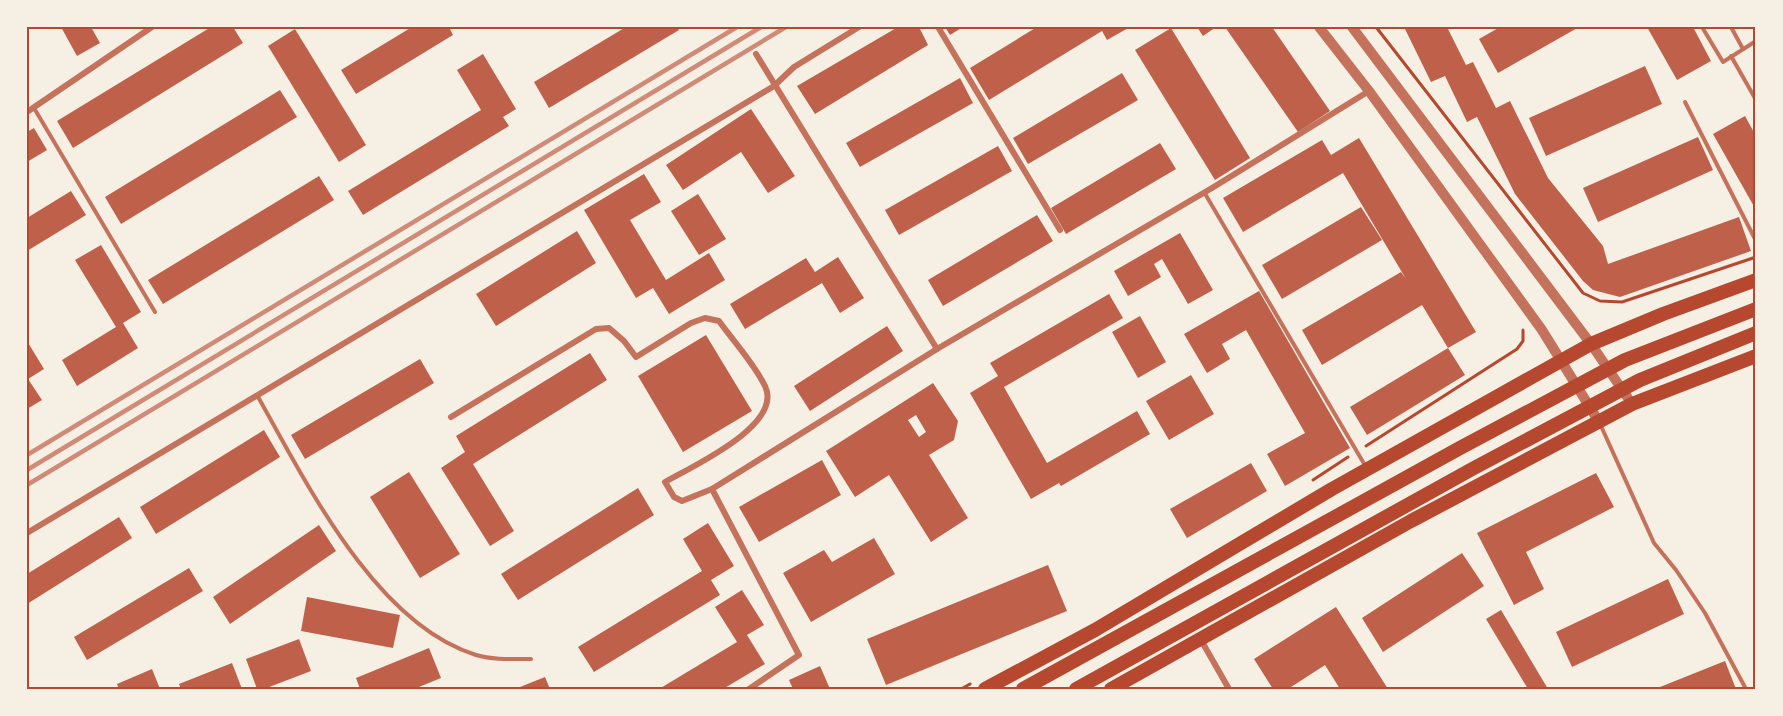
<svg xmlns="http://www.w3.org/2000/svg" width="1783" height="716" viewBox="0 0 1783 716" font-family="Poppins,sans-serif">
	<rect width="100%" height="100%" fill="#f6efe4"/>
	<!-- building -->
	<g fill="#bf614a" fill-rule="evenodd">
		<path d="M61,27H91L100,43L77,56Z"/>
		<path d="M211,27H233L243,43L73,148L57,121Z"/>
		<path d="M412,27H449L453,35L356,94L341,70Z"/>
		<path d="M626,27H677L679,30L549,108L534,82Z"/>
		<path d="M898,27H919L928,45L815,114L797,86Z"/>
		<path d="M945,27H963L950,35Z"/>
		<path d="M1037,27H1130L1107,40L1102,31L989,100L970,68Z"/>
		<path d="M1197,27H1216L1203,36Z"/>
		<path d="M1225,27H1272L1330,111L1298,132Z"/>
		<path d="M1404,27H1447L1466,65L1473,62L1496,108L1510,101L1548,178L1603,246L1608,264L1739,217L1751,251L1620,297L1593,290L1583,281L1515,194L1477,117L1467,122L1445,76L1431,82Z"/>
		<path d="M1500,27H1579L1498,73L1479,39Z"/>
		<path d="M1647,27H1693L1711,61L1677,80Z"/>
		<path d="M1171,28L1250,158L1215,180L1135,50Z"/>
		<path d="M295,29L366,145L339,162L268,46Z"/>
		<path d="M483,54L516,109L503,117L509,126L363,215L348,191L481,110L457,70Z"/>
		<path d="M1645,66L1662,104L1546,156L1529,118Z"/>
		<path d="M1122,73L1138,100L1028,164L1013,138Z"/>
		<path d="M960,78L973,103L860,167L846,143Z"/>
		<path d="M280,90L297,117L121,224L105,197Z"/>
		<path d="M751,109L795,176L768,193L741,152L683,190L666,165Z"/>
		<path d="M1745,116L1756,136V210L1713,134Z"/>
		<path d="M34,128L47,150L27,162V132Z"/>
		<path d="M1698,137L1713,170L1598,222L1583,188Z"/>
		<path d="M1359,138L1476,332L1448,348L1422,305L1322,365L1302,330L1401,272L1406,279L1343,173L1243,232L1223,198L1322,140L1331,155Z"/>
		<path d="M1160,143L1176,169L1066,234L1051,208Z"/>
		<path d="M998,146L1012,171L899,235L885,210Z"/>
		<path d="M644,174L661,202L630,220L666,280L709,253L725,280L669,314L653,288L636,298L584,210Z"/>
		<path d="M319,176L334,200L163,304L148,280Z"/>
		<path d="M71,191L86,215L27,251V218Z"/>
		<path d="M698,194L726,239L699,255L671,211Z"/>
		<path d="M1361,207L1382,240L1282,299L1262,265Z"/>
		<path d="M1037,215L1053,241L943,306L928,280Z"/>
		<path d="M577,231L596,263L496,326L476,294Z"/>
		<path d="M1180,233L1213,290L1188,304L1162,259L1154,264L1161,277L1128,296L1114,271Z"/>
		<path d="M101,245L141,312L123,323L138,348L77,386L62,360L116,327L75,260Z"/>
		<path d="M838,257L864,298L840,313L822,283L745,329L730,304L806,258L815,272Z"/>
		<path d="M1259,291L1350,448L1285,486L1267,454L1305,433L1246,330L1222,344L1230,359L1207,373L1184,334Z"/>
		<path d="M1109,294L1123,318L1004,387L1047,463L1137,411L1150,434L1061,486L1059,483L1031,499L970,393L998,376L990,363Z"/>
		<path d="M1140,316L1166,362L1138,378L1112,332Z"/>
		<path d="M887,326L903,351L810,411L794,386Z"/>
		<path d="M706,335L752,411L683,452L638,376Z"/>
		<path d="M27,341L44,369L28,379L42,400L27,409Z"/>
		<path d="M1448,348L1465,375L1367,435L1350,407Z"/>
		<path d="M590,353L607,380L473,464L514,531L490,546L441,468L465,452L456,436Z"/>
		<path d="M420,359L434,383L305,459L291,435Z"/>
		<path d="M1191,375L1214,414L1169,440L1146,401Z"/>
		<path d="M933,383L958,421L954,440L929,455L968,518L931,542L889,475L855,497L826,451ZM916,415L926,432L919,437L908,420Z"/>
		<path d="M264,430L280,457L156,534L140,507Z"/>
		<path d="M822,460L841,495L759,542L739,507Z"/>
		<path d="M1251,463L1267,491L1187,538L1170,509Z"/>
		<path d="M409,472L460,554L420,578L370,497Z"/>
		<path d="M1596,473L1614,507L1526,552L1544,589L1514,605L1477,533Z"/>
		<path d="M638,488L654,515L518,600L501,574Z"/>
		<path d="M119,517L132,538L27,604V574Z"/>
		<path d="M708,523L734,566L711,580L720,595L594,672L578,647L702,571L683,539Z"/>
		<path d="M319,525L336,551L230,624L213,597Z"/>
		<path d="M874,538L895,574L811,622L783,573L824,550L832,562Z"/>
		<path d="M1462,553L1484,586L1383,652L1362,618Z"/>
		<path d="M1048,565L1067,611L886,685L867,639Z"/>
		<path d="M189,568L203,591L87,660L74,637Z"/>
		<path d="M1668,579L1684,614L1572,667L1556,632Z"/>
		<path d="M742,590L764,625L747,635L765,664L723,689H659L737,642L715,607Z"/>
		<path d="M307,597L400,615L393,648L301,631Z"/>
		<path d="M1336,607L1388,689H1340L1325,665L1288,689H1273L1254,659Z"/>
		<path d="M1501,610L1548,689H1528L1486,619Z"/>
		<path d="M299,639L311,671L264,689H257L246,659Z"/>
		<path d="M429,648L441,678L414,689H360L356,678Z"/>
		<path d="M1725,661L1736,689H1655Z"/>
		<path d="M232,663L242,689H181L179,684Z"/>
		<path d="M820,666L830,689H793L789,680Z"/>
		<path d="M152,669L160,689H119L117,684Z"/>
		<path d="M545,677L550,689H515Z"/>
	</g>
	<g fill="none" stroke-linecap="round" stroke-linejoin="round">
		<!-- path -->
		<g stroke="#b5482f" stroke-width="3">
			<path d="M1376,27L1583,293L1600,301L1622,302L1756,257"/>
			<path d="M1366,446L1517,349L1523,341V330"/>
			<path d="M1313,480L1348,457"/>
			<path d="M961,689L970,684"/>
		</g>
		<!-- service -->
		<g stroke="#c5725c" stroke-width="4">
			<path d="M1702,27L1723,62L1756,41"/>
			<path d="M1731,27L1743,49"/>
			<path d="M1731,56L1756,100"/>
			<path d="M1685,102L1756,241"/>
			<path d="M34,108L155,312"/>
			<path d="M1204,192L1366,467"/>
			<path d="M257,395C306,482 375,624 476,655C493,660 513,659 531,659"/>
			<path d="M1601,426L1654,543L1676,570L1705,613L1746,689"/>
		</g>
		<!-- minor -->
		<g stroke="#c5725c" stroke-width="6">
			<path d="M938,27L1060,230"/>
			<path d="M756,54L937,349"/>
			<path d="M27,112L152,27"/>
			<path d="M451,417L596,329L609,328L624,341L636,357L691,323L705,318L719,321C734,342 754,363 765,386C784,425 691,467 665,482L674,497L682,501L712,489"/>
			<path d="M27,533L774,86L794,67L859,27"/>
			<path d="M1201,640L1229,689"/>
			<path d="M749,689L799,655L712,489L937,349L1212,188L1369,91"/>
		</g>
		<!-- tertiary -->
		<g stroke="#c5725c" stroke-width="10">
			<path d="M1319,27L1369,91L1542,330L1599,422"/>
			<path d="M1352,27L1591,344L1632,404"/>
		</g>
		<!-- trunk -->
		<g stroke="#b5482f" stroke-width="14">
			<path d="M985,689L1095,630L1332,489L1591,344L1663,314L1756,280"/>
			<path d="M1023,689L1460,448L1625,360L1756,309"/>
			<path d="M1076,689L1474,468L1640,380L1756,333"/>
			<path d="M1111,689L1411,521L1632,404L1756,356"/>
		</g>
		<!-- rail -->
		<g stroke="#cf8b77" stroke-width="4.5">
			<path d="M27,455L737,27"/>
			<path d="M27,470L761,27"/>
			<path d="M27,485L786,27"/>
		</g>
	</g>
	<!-- border -->
	<rect width="1783" height="716" fill="none" stroke="#f6efe4" stroke-width="57"/>
	<rect x="28" y="28" width="1726" height="660" fill="none" stroke="#b5482f" stroke-width="2"/>
</svg>
